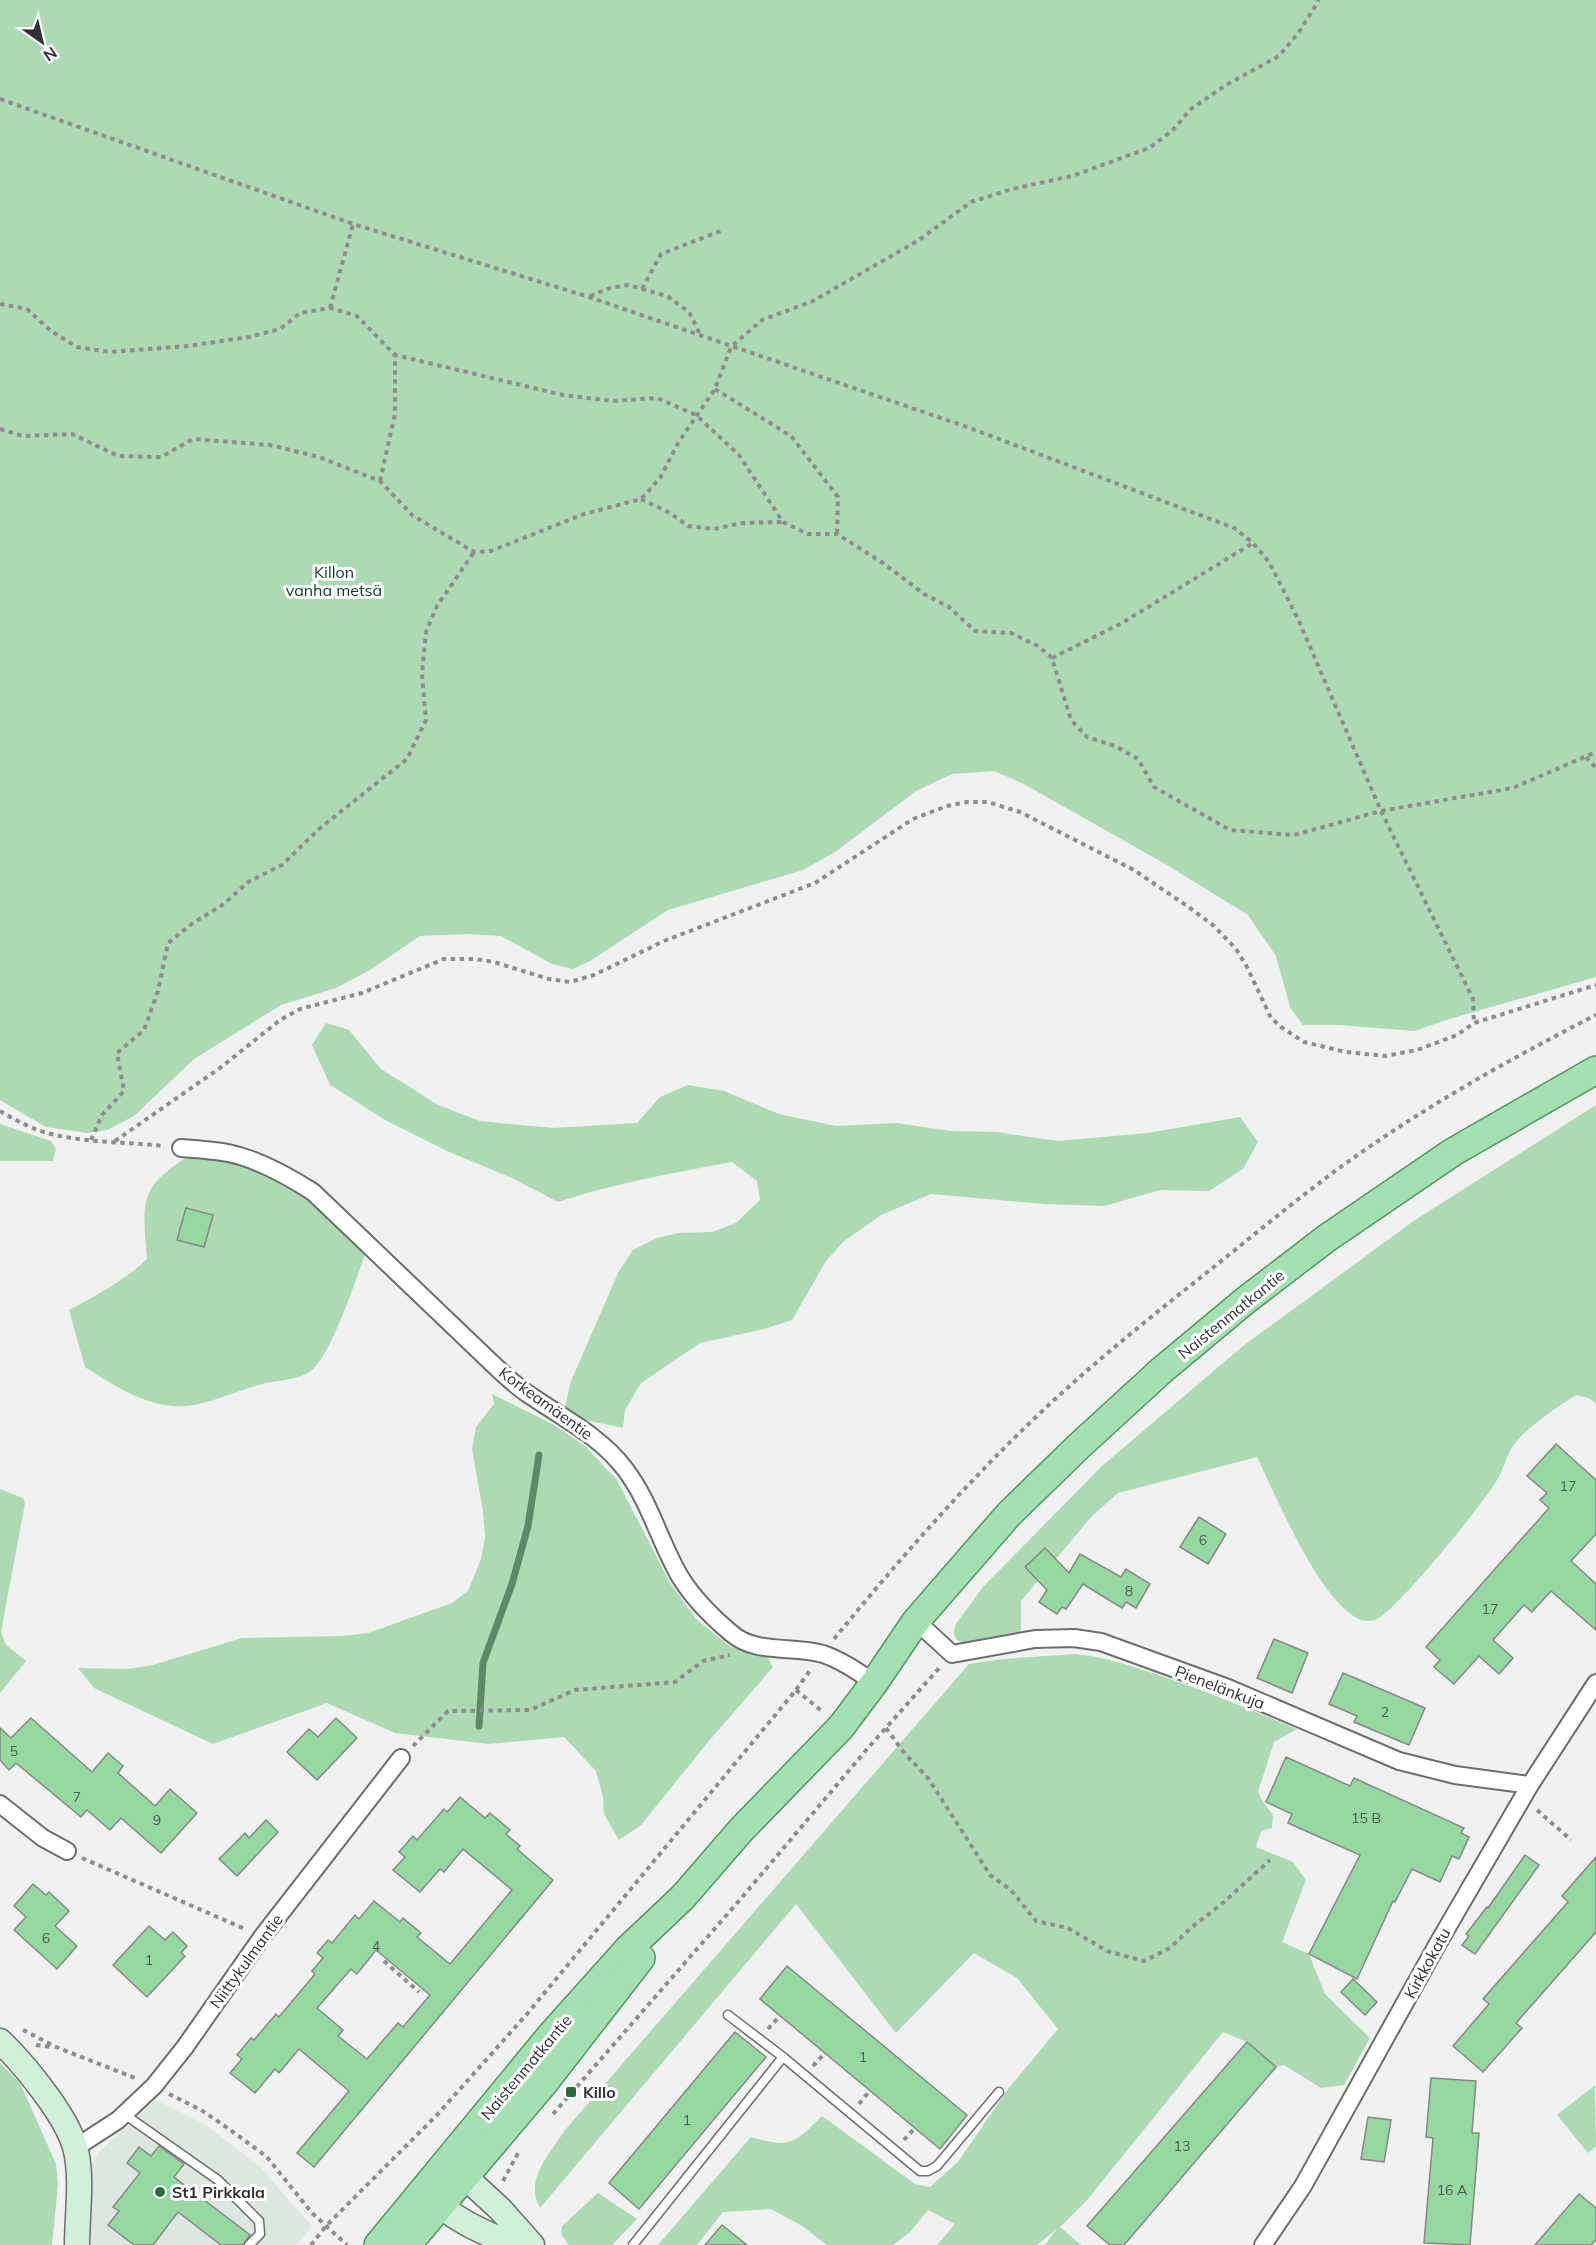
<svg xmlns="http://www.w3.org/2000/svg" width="1596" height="2245" viewBox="0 0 1596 2245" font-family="Mulish,sans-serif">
	<rect width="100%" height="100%" fill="#eff2ef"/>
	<!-- built -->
	<path fill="#dee7df" d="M156,2100L206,2125L261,2168L310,2224V2229L296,2245H91L88,2169L101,2150Z"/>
	<!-- green -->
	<g fill="#add9b4">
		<path d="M0,0H1596V977L1446,1020L1415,1031L1339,1025H1303L1290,1007L1276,956L1248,915L1167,865L1022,783L994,771L952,774L916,791L835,852L803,870L668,910L590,961L573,969L552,964L501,936L467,934L420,936L370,970L336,988L281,1005L194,1059L134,1116L107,1130L87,1133L46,1127L0,1100Z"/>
		<path d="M326,1023L349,1030L381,1069L438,1105L480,1121L553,1128L637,1123L660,1097L688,1085L724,1091L779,1114L836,1126L896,1123L951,1131L996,1132L1058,1141L1148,1133L1240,1117L1258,1142L1243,1169L1209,1191L1160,1190L1104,1206L1045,1204L931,1194L881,1215L843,1242L826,1261L792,1320L764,1329L700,1343L641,1383L625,1410L623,1428L576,1418L565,1408L571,1381L619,1271L633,1250L657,1238L679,1233L712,1232L736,1223L760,1200L757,1181L732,1162C673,1173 615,1183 558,1202L512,1178L447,1151L387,1121L330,1085L312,1045Z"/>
		<path d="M1596,1105V1404L1589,1398L1576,1395C1557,1407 1529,1426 1515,1443C1507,1453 1504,1469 1497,1480C1484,1503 1395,1613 1375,1620C1372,1621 1364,1621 1361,1620C1320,1603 1277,1498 1257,1457L1118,1493L1092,1516L1021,1601V1639L966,1644L957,1640L954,1634L955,1625L983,1587L1102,1466L1243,1346L1415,1220Z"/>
		<path d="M0,1124L51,1141L56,1149L53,1161H0Z"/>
		<path d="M195,1152L272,1173L323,1207L366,1252C356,1279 332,1352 313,1369C301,1380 281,1380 266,1383C241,1389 210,1404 186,1406C150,1409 114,1386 85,1367L69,1310C97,1295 124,1281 147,1259C142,1197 139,1187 195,1152Z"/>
		<path d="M492,1394L554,1425L585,1446L617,1480L670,1583L696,1619L731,1647L767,1657L773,1667L708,1742L641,1825L619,1840L604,1814L603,1797L596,1771L564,1737L489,1744L395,1733L327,1703L213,1744L94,1688L78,1668L128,1669L153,1665L242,1638L343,1636L368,1633L452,1603L468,1591L481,1559L485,1537L483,1511L472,1449L476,1427L494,1404Z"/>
		<path d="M0,1489L23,1498L25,1503L1,1632L6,1645L26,1661L0,1693Z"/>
		<path d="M1075,1654C1109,1657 1140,1669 1173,1680C1215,1695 1256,1712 1297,1729L1274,1742L1258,1792L1263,1802L1273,1815L1272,1828L1261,1831L1256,1847L1293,1862L1306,1880L1282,1942L1309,1954L1325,1994L1370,2038L1344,2085L1321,2088L1284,2065L1276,2067L1247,2042L1223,2032L1087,2200L1060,2227L1081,2245H1045L1057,2229L1037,2245H937L955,2224L928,2210L910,2232L893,2245H827L802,2226L771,2209L723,2212L697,2245H658L751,2137C790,2149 795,2143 822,2116L915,2184L930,2187L958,2162L1008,2089L1058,2029L1017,1978L974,1953L896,2033L796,1904L540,2208C524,2179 550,2154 565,2130L969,1664L1003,1659Z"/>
		<path d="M0,2063L20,2083L56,2164L58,2184L52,2245H0Z"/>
		<path d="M1595,2085L1596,2146L1588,2153L1557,2115Z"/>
		<path d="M598,2193L637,2219L612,2245H569L561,2234L562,2226Z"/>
	</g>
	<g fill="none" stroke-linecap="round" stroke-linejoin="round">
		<!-- stream -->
		<path stroke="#5c8a66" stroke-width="7" d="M479,1726L483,1663L512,1584L528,1526L539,1455"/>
	</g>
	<!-- building -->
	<g fill="#96d8a2" stroke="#868886" stroke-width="1.5" fill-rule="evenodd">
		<path d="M186,1208L213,1215L204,1247L177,1240Z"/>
		<path d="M1556,1444L1596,1480V1534L1571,1561L1596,1584V1630L1551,1591L1532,1612L1524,1605L1493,1640L1513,1658L1499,1674L1479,1656L1454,1684L1434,1667L1440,1660L1426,1647L1549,1508L1540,1500L1547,1493L1527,1476Z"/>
		<path d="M1199,1517L1226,1534L1208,1564L1180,1547Z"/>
		<path d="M1045,1548L1069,1573L1080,1554L1121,1577L1126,1569L1150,1584L1136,1608L1126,1602L1122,1608L1083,1584L1066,1609L1062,1607L1057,1614L1039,1602L1047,1590L1025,1567Z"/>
		<path d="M1274,1639L1308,1653L1292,1693L1257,1678Z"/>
		<path d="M1343,1673L1425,1708L1409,1745L1354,1722L1357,1716L1329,1704Z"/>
		<path d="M31,1718L92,1772L108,1753L123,1766L118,1773L155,1806L170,1789L197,1813L161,1853L121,1818L110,1830L87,1810L81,1817L16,1763L9,1770L0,1760V1728L11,1738Z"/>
		<path d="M336,1718L357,1738L317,1780L287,1752L309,1729L318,1737Z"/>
		<path d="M1286,1757L1350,1786L1354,1778L1464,1828L1461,1833L1469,1837L1459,1859L1452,1856L1440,1882L1412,1869L1395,1902L1393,1901L1357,1979L1309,1954L1360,1855L1288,1823L1292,1814L1266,1802Z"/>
		<path d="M460,1797L485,1818L490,1813L510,1830L506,1834L520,1846L517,1849L553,1880L314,2167L297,2153L349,2091L299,2049L279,2073L275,2069L255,2093L230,2073L242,2059L237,2055L251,2038L254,2040L276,2014L279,2017L315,1974L312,1971L323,1958L317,1953L328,1940L332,1943L355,1915L359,1919L374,1901L400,1922L403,1918L421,1933L417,1937L450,1964L512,1890L463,1849L444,1872L440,1869L420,1892L393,1870L405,1857L399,1852L413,1836L417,1840L444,1809L447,1812ZM376,1950L430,1995L403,2027L398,2023L367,2059L338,2036L343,2030L317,2008L351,1969L357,1974Z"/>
		<path d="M266,1820L278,1832L237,1876L219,1859L245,1833L249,1838Z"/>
		<path d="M1525,1855L1539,1865L1475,1954L1462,1945L1469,1936L1466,1934L1487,1907L1488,1908Z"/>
		<path d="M1596,1857V1932L1516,2023L1522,2028L1483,2072L1453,2046L1489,2004L1483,1999L1568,1902L1562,1896Z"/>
		<path d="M33,1884L46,1895L49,1892L69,1911L55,1926L77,1946L57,1969L14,1930L26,1917L14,1906Z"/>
		<path d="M149,1926L165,1940L173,1932L187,1946L181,1953L185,1956L147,1997L113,1965Z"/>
		<path d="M787,1966L967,2115L940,2149L760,1999Z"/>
		<path d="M1353,1979L1377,2002L1365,2015L1341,1992Z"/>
		<path d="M735,2032L766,2057L639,2209L609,2183Z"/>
		<path d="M1247,2042L1276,2067L1124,2245H1110L1087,2226Z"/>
		<path d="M1431,2078L1476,2081L1472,2133H1479L1470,2245L1424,2243L1433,2138L1426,2137Z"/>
		<path d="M1368,2117L1391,2120L1384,2162L1361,2159Z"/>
		<path d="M159,2146L184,2164L174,2177L250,2235L243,2245H221L178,2212L153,2245H134L108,2225L119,2211L113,2207L140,2173L127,2163L139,2147L151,2156Z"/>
		<path d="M1579,2194L1596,2208V2240L1591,2245H1535Z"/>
		<path d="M722,2225L747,2245H705Z"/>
	</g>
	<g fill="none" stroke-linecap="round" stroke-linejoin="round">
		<defs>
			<g id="lane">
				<path d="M728,2015L783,2057L920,2171H928L937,2166L999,2092"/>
				<path d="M124,2114L218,2180L259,2221L260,2234L249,2245"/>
				<path d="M633,2245L783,2057"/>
			</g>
			<g id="street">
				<path d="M181,1148C196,1149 213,1150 228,1153C258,1159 288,1176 313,1192L497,1368C507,1377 517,1387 528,1394C563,1418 600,1436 625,1469C650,1502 659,1540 679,1575C692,1597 712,1617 731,1633C756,1655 793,1645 823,1654C841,1660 859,1672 874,1683"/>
				<path d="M916,1621L952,1654L1035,1639L1074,1638L1101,1642L1228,1688L1399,1761L1455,1775L1530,1785"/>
				<path d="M0,1804L43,1838L67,1851"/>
				<path d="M75,2148L118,2120L154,2086L185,2047L262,1937L401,1758"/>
				<path d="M1263,2245L1303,2186L1437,1945L1530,1785L1596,1683"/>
			</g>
			<g id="secondary">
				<path d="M0,2041C24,2064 66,2115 75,2147C83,2175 77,2216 77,2245"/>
				<path d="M451,2164L500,2209L532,2245"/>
				<path d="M426,2193C454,2220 478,2230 513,2245"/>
			</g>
			<g id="primary">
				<path d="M378,2245L551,2035L628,1949L683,1897L741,1830L841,1727L874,1683L916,1621L1009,1514L1079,1446L1162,1370L1246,1300L1327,1238L1453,1152L1596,1070"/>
				<path d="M407,2245L544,2083L641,1958"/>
			</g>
		</defs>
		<!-- lane casing -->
		<use href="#lane" stroke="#6c6e6c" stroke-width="11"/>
		<!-- street casing -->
		<use href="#street" stroke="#6c6e6c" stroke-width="20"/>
		<!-- secondary casing -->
		<use href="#secondary" stroke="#6c6e6c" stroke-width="27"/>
		<!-- primary casing -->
		<use href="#primary" stroke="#549664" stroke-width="30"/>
		<!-- path -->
		<g stroke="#8c8e8c" stroke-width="4" stroke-dasharray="4.5 4.5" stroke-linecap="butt">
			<path d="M0,99L353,224L589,297L970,428L1234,528L1253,543L1269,562L1298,619L1381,811L1473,999L1474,1023"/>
			<path d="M642,289L661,254L723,230"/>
			<path d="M590,296L610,288L628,285L667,296L689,312L701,336"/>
			<path d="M0,304L27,309L51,331L77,347L110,352L188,346L249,337L280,329L300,313L330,308L357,316L395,355"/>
			<path d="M330,308L353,224"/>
			<path d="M715,389L791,436L838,497L837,534"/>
			<path d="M0,429L23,436L72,434L118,456L161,457L193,439L270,445L319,457L380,481L412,515L474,552L491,551L584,514L641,499L660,478L678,443L715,389L731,347L762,320L813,301L919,240L971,202L1012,189L1072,176L1149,148L1172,131L1191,109L1226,85L1279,56L1299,32L1319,0"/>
			<path d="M380,481L395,414V355L563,395L612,401L657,398L696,415L739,455L783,522L808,534H837L883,563L924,594L949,607L975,631L1011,633L1038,646L1052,658L1071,720L1087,737L1115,746L1138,759L1154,787L1230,830L1294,835L1381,811L1513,788L1596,752"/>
			<path d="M641,499L670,513L688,526L714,529L742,523L782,522"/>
			<path d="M1052,658L1122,623L1253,543"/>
			<path d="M1586,757L1596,768"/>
			<path d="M0,1111C15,1120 34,1130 51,1134C88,1143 127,1142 164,1146"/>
			<path d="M91,1140L102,1115L124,1091L117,1053L144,1030L158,991L168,943L193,923L224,904L248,882L282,865L319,829L407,759L426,720L422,674L426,632L437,606L474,552"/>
			<path d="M115,1141L220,1068L280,1020L300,1009L362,993L444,959H475L494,962L549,979L570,982L594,975L664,941L815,883L913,819L947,806L967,802H988L1020,812L1134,870L1190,908L1214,926L1236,949L1247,967L1271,1018L1281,1027L1304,1042L1346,1052L1385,1056L1417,1050L1457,1035L1474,1023L1596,985"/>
			<path d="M834,1639C902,1556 974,1474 1053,1401C1103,1355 1157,1312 1210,1270C1250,1238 1290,1205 1331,1174C1414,1113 1504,1062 1596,1015"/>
			<path d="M796,1690L823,1712"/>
			<path d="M886,1728L905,1754L928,1778L990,1875L1011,1890L1036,1921L1068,1928L1107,1951L1144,1961L1170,1948L1192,1927L1224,1902L1270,1860"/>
			<path d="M413,1746L448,1711L530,1710L575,1690L675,1682L703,1661L730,1655"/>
			<path d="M1537,1810L1571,1840"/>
			<path d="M82,1858L245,1929"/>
			<path d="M384,1961L419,1992"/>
			<path d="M768,2029L777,2019"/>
			<path d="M23,2030L56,2047L135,2078"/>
			<path d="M36,2045L52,2047"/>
			<path d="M813,2066L823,2055"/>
			<path d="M169,2094L201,2110L222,2124L266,2156L312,2213L347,2245"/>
			<path d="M859,2104L868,2093"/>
			<path d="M553,2114L738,1902L868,1748L941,1666"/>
			<path d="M904,2140L913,2130"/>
			<path d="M503,2181L518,2153"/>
			<path d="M311,2245L326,2226L436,2116L527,2014L796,1690L811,1669"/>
		</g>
		<!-- lane -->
		<use href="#lane" stroke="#fff" stroke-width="8"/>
		<!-- street -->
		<use href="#street" stroke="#fff" stroke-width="16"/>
		<!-- secondary -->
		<use href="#secondary" stroke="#d1f0d9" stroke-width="24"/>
		<!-- primary -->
		<use href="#primary" stroke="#a4e0b2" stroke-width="27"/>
	</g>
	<!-- markers -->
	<g fill="#276e3b" stroke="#fff" stroke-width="2">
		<rect x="565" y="2086" width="12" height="12" rx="3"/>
		<circle cx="160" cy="2192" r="6"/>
	</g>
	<g text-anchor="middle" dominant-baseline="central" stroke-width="6" stroke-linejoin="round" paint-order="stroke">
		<!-- number labels -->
		<g font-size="14" fill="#4a5c4d">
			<text x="1568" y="1486">17</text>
			<text x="1203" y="1540">6</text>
			<text x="1129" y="1591">8</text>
			<text x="1490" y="1609">17</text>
			<text x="1385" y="1712">2</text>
			<text x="14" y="1751">5</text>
			<text x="77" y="1797">7</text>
			<text x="1366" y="1818">15 B</text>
			<text x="157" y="1820">9</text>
			<text x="46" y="1938">6</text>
			<text x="376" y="1946">4</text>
			<text x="149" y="1960">1</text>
			<text x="863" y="2057">1</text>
			<text x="687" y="2120">1</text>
			<text x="1182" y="2146">13</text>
			<text x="1452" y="2190">16 A</text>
		</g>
		<!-- park labels -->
		<g font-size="16" fill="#0d3e1c" stroke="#fff">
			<text x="334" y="572">Killon<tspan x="334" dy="18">vanha metsä</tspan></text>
		</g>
		<!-- street labels -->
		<g font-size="16" fill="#303231" stroke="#fff">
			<text transform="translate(1231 1314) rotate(-39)">Naistenmatkantie</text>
			<text transform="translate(546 1403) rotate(36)">Korkeamäentie</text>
			<text transform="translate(1220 1687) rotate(21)">Pienelänkuja</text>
			<text transform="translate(246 1961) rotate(-54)">Niittykulmantie</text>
			<text transform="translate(1427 1963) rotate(-61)">Kirkkokatu</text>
			<text transform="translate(526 2067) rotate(-50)">Naistenmatkantie</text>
		</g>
		<!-- poi labels -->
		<g font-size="16" font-weight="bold" fill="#303231" stroke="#fff" text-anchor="start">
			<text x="583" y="2092">Killo</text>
			<text x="172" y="2192">St1 Pirkkala</text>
		</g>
	</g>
	<!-- north arrow -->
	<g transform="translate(42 42) rotate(146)" stroke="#ffffff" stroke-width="4.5" paint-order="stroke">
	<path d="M0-4.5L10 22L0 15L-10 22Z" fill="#303231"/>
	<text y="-9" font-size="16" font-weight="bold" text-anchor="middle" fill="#303231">N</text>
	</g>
</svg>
